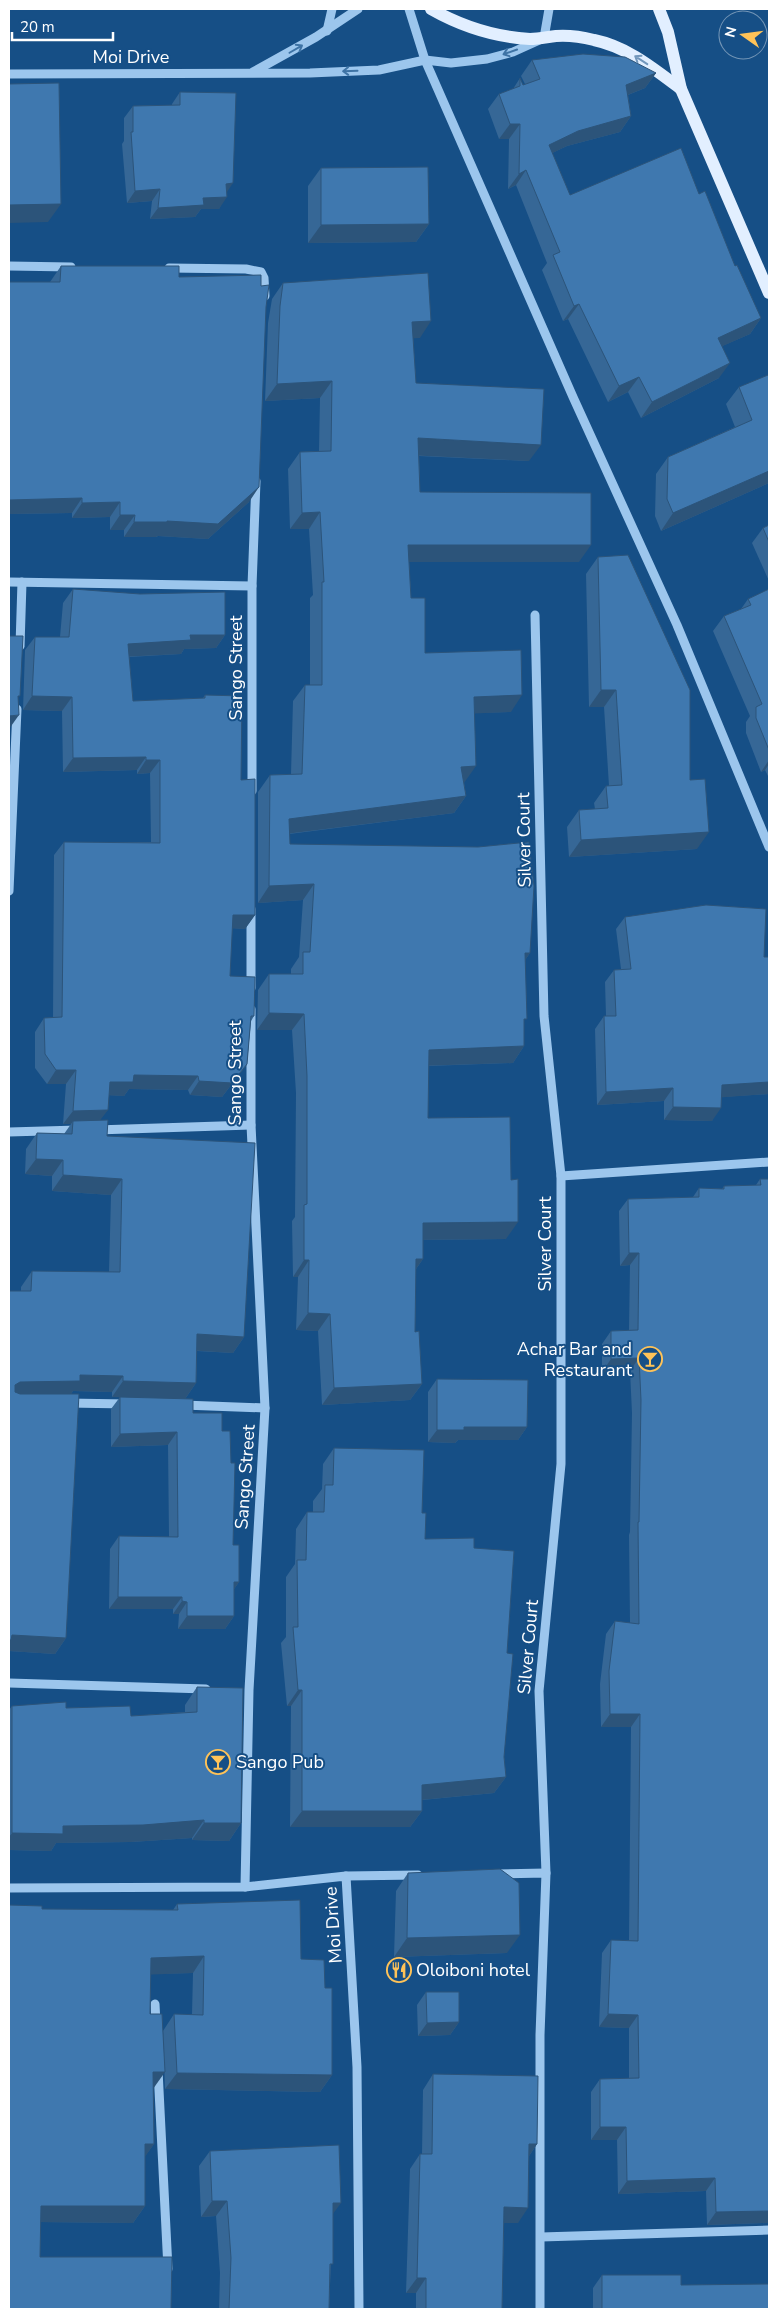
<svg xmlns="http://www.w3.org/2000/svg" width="778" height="2318" viewBox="0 0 778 2318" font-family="'Nunito Sans',sans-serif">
	<rect width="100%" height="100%" fill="#164f86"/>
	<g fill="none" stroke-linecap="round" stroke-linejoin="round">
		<!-- minor -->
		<g stroke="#9cc6ed" stroke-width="9">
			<path d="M409,9L425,60L573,397L677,625L769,847"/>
			<path d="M327,31L332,9"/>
			<path d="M253,72L316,37L358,9"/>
			<path d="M9,74L310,73L379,70L425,60L451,63L487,59L513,52L544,38L549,9"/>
			<path d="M9,266L71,267"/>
			<path d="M169,268L246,269L261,272L264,278L265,296"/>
			<path d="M9,582L252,586"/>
			<path d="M535,615L544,1016L561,1176V1464L539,1691L546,1873"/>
			<path d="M20,646L22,582"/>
			<path d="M252,791V586L256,481"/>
			<path d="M9,891L17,709"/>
			<path d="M251,988V909"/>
			<path d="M96,1130L251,1125"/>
			<path d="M9,1132L78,1130"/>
			<path d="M561,1176L769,1162"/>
			<path d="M68,1403L127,1404"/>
			<path d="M183,1405L265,1408"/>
			<path d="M9,1683L206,1689"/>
			<path d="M496,1874L546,1873L540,2035V2309"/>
			<path d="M346,1876L418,1875"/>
			<path d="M245,1887L249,1690L265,1408L251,1125V1009"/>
			<path d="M9,1888L245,1887L346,1876L357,2067L359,2309"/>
			<path d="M155,2004L156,2024"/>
			<path d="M158,2070L168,2269"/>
			<path d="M541,2237L769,2230"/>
		</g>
		<!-- major -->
		<g stroke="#e2efff" stroke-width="12">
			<path d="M431,9C461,26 495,37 530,39C539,39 547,37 556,36C569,35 582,37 594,40C628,47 654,69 681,89"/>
			<path d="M659,9L668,32L681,89L769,293"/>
		</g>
	</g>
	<!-- wall -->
	<g fill="#366796">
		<path d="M532,60L656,73L645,88L628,95L631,116L620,132L567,146L552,153L570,195L699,194L761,318L750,334L722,346L719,378L641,418L628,392L608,402L568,319L563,321L542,270L547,263L516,185L508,189L509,139H499L488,109L499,94L513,89L520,78L523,85L525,84L521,76Z"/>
		<path d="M180,92L227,192L219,209H201L195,217L150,219L152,201L127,203L122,144L124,141V118L133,106L172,105V104Z"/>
		<path d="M321,168L429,224L416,242L308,243V186Z"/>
		<path d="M61,266L261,286L266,307L249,502L208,539L158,536L156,537H124V530H110V517L72,518V513L9,514V282H50Z"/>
		<path d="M283,283L420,338H413L416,383L529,461L419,456L420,492L579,562H409L411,598L425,653L511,712L474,713L464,783L466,796L454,813L289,834L290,844L530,953L525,960L524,1023V1046L513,1063L428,1066V1118L506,1239L423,1240V1259L416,1269L415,1332L422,1384L410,1400L322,1405L318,1331L296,1330L298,1277H293L292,1221L295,1217L296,1093L292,1030H257L258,990L269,974H291V969L299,957L303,900L258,903V792L270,775L291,774L293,701L305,685H310V598L313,595L309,529H290L288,469L300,452L319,451L320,398L265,401L268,323L272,299Z"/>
		<path d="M769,378V483L661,531L655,516L656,474L668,457L735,427L726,404L739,387Z"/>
		<path d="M769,525V581L752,543L763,528Z"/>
		<path d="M598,557L690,780L697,849L569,857L567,827L579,810L595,809L594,803L606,786H609L604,707H589L586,574Z"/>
		<path d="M73,589L225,635L216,648L184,649L181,654L129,657L133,701L203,698L205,695L241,780L255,915L245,929L232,928L230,976L254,1016L251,1021L247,1064L222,1097L190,1095L188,1090L129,1089L124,1096L109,1095L100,1120L107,1136L244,1337L233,1353L197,1351L196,1383L185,1399L193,1413L222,1431L233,1545L239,1582L234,1589V1616L225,1629H178L179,1614H173V1609H109L110,1549L119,1536L169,1537L168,1445L111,1447V1409L120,1397H112V1392L73,1391L71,1394L66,1638L55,1654L9,1651V1291H21V1287L32,1271L109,1272L111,1195L52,1191V1176L25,1174L26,1149L37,1133L64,1134L71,1124H63L66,1084H47L35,1068V1032L44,1018H53L54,855L64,842H151L150,773L137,774V770L63,772L62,711L23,710L25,650L35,637H60L63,603Z"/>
		<path d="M769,589V776H768L765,770L761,772L746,733V722L750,716L713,631L724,616L741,609L748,599Z"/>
		<path d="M625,917L764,957H769V1094L721,1097L712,1121L664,1120V1101L597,1105L595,1029L604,1016H606L605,982L614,970L621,969L616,929Z"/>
		<path d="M760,1179L767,2223L707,2225L706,2191L618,2194L617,2140H591V2092L600,2079L629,2078V2028L599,2027L602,1953L611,1940H629L631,1727H601L600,1684L606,1634L615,1621L630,1623L629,1535L630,1532L632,1413L630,1371L602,1372V1344L611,1331L629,1330L630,1265L620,1266L619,1211L628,1199L693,1197L699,1188L722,1189L724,1186L756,1185Z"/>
		<path d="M437,1379L527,1427L518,1440H458L455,1443L428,1442V1392Z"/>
		<path d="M334,1448L422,1513L425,1539L474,1548L507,1653L504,1757L506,1777L494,1793L422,1800V1811L410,1827H290L291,1706H287L281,1643L286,1637V1577L295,1564L296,1529L307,1512H313V1501L322,1489L323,1464Z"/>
		<path d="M197,1687L241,1823L229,1841L192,1840V1838L131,1842L56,1843L51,1851L9,1850V1710L12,1706L66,1708L131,1716L185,1712V1705Z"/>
		<path d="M408,1873L507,1953L394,1957L396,1891Z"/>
		<path d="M177,1904L301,1959L325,1988L332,2075L320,2092L165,2089L163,2031L174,2014H192L193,1973L151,1974L150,2014L154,2144L145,2156V2206L133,2223L40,2222V2257L9,2309L42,1909L173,1910Z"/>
		<path d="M426,1992L459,2022L450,2035L418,2036L417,2005Z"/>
		<path d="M433,2074L537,2144L529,2156L518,2223H504L502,2309H416V2293H406L410,2169L420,2154H422L423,2090Z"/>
		<path d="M210,2151L333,2214L329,2309H219L220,2273L216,2216L201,2217L199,2166Z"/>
		<path d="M602,2275L681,2285L769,2309H593V2288Z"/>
	</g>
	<!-- shaded-wall -->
	<g fill="#2c547a">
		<path d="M656,73L645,88L615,100L626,85Z"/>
		<path d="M631,116L620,132L567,146L538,160L549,145L578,131Z"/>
		<path d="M510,124H520L509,139H499Z"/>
		<path d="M526,170L516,185L508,189L519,174Z"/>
		<path d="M233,183L225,195L226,184Z"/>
		<path d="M160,189L152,201L127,203L135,191Z"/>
		<path d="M227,197L219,209H201L195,217L150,219L158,208L203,198Z"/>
		<path d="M61,204L48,222L9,223V205Z"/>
		<path d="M429,224L416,242L308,243L321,225Z"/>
		<path d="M579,304L568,319L563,321L574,306Z"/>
		<path d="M761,318L750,334L707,353L718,338Z"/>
		<path d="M431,321L420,338L401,339L412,322Z"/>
		<path d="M730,363L719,378L641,418L652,402Z"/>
		<path d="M639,377L628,392L608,402L619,386Z"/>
		<path d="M332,381L320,398L265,401L277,384Z"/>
		<path d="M418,438L541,445L529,461L407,455Z"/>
		<path d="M769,471V483L661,531L673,513Z"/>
		<path d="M259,487L249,502L208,539L158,536L156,537H124L134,522L167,521Z"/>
		<path d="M82,498L72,513L9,514V500Z"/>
		<path d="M120,502L110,517L72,518L82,503Z"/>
		<path d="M320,512L309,529H290L302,513Z"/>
		<path d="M120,515H135L124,530H110Z"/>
		<path d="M408,545H591L579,562H396Z"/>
		<path d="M190,635H225L216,648L184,649L181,654L119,657L128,644Z"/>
		<path d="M601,690H616L604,707H589Z"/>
		<path d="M522,695L511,712L462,714L474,697Z"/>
		<path d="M32,696L72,697L62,711L23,710Z"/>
		<path d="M19,715L9,729V716Z"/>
		<path d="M146,757L137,770L63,772L73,758Z"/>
		<path d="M146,760H160L150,773L137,774Z"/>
		<path d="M769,760V764L765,770L761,772Z"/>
		<path d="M476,766L464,783H450L461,767Z"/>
		<path d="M466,796L454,813L277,835L289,819Z"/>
		<path d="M709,832L697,849L569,857L581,840Z"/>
		<path d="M314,884L303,900L258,903L269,886Z"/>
		<path d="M233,915H255L245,929L223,928Z"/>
		<path d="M525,953H530L519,969Z"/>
		<path d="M269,1013L304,1014L292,1030H257Z"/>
		<path d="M524,1046L513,1063L417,1066L429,1050Z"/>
		<path d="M247,1064L222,1097L190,1095L199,1081Z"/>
		<path d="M56,1070H76L66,1084H47Z"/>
		<path d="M134,1075L198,1076L188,1090L129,1089L124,1096L100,1095L110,1082Z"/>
		<path d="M769,1082V1094L713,1098L722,1085Z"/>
		<path d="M673,1088L664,1101L597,1105L606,1092Z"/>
		<path d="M673,1107L721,1108L712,1121L664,1120Z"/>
		<path d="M108,1110L98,1123L73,1121L71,1124H63L73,1111Z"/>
		<path d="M36,1159L63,1160L52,1176L25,1174Z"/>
		<path d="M63,1175L122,1179L111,1195L52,1191Z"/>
		<path d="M518,1222L506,1239L411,1240L423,1223Z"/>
		<path d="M629,1253H639L630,1265L620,1266Z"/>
		<path d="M416,1259H423L411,1276Z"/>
		<path d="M304,1260H309L298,1277H293Z"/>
		<path d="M308,1313L330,1314L318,1331L296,1330Z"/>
		<path d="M197,1334L244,1337L233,1353L186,1350Z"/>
		<path d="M639,1358L630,1371L602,1372L611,1359Z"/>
		<path d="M80,1375L123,1376L112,1392L73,1391L69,1397L9,1398L15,1385L20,1382Z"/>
		<path d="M123,1381L196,1383L185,1399L112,1397Z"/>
		<path d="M422,1384L410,1400L322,1405L334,1388Z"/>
		<path d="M464,1427H527L518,1440H458L455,1443L428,1442L437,1430Z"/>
		<path d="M177,1432L168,1445L111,1447L120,1434Z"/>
		<path d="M234,1582H239L230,1595Z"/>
		<path d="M118,1597H182L173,1609H109Z"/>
		<path d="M182,1601L187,1602L179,1614H173Z"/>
		<path d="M187,1616H234L225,1629H178Z"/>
		<path d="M12,1635L66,1638L55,1654L9,1651V1639Z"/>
		<path d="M298,1690H302L291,1706H287Z"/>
		<path d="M610,1714H640L631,1727H601Z"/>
		<path d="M506,1777L494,1793L410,1801L422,1785Z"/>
		<path d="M302,1811H422L410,1827H290Z"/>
		<path d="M204,1820L192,1838L131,1842L56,1843L51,1851L9,1850V1837L12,1833L63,1826Z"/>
		<path d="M204,1823H241L229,1841L192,1840Z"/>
		<path d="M520,1935L507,1953L394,1957L407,1938Z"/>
		<path d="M204,1956L193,1973L139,1975L151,1958Z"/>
		<path d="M608,2014L638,2015L629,2028L599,2027Z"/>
		<path d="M459,2022L450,2035L418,2036L427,2023Z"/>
		<path d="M153,2072H165L153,2089Z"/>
		<path d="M177,2073L332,2075L320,2092L165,2089Z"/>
		<path d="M600,2127H626L617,2140H591Z"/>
		<path d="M145,2144H154L142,2161Z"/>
		<path d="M529,2144H537L527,2159Z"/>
		<path d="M715,2178L706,2191L618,2194L627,2181Z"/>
		<path d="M212,2201H227L216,2216L201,2217Z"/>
		<path d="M333,2203H341L330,2218Z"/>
		<path d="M41,2206H145L133,2223L29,2222Z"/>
		<path d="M504,2207L528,2208L518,2223H494Z"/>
		<path d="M769,2211V2222L767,2223L707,2225L716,2212Z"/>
		<path d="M417,2278H426L416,2293H406Z"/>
	</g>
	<!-- building -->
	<g fill="#3f78af" stroke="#2c547a">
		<path d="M583,54L625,57L656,73L626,85L631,116L578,131L549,145L570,195L681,148L699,194L705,191L735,266L737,265L761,318L718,338L730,363L652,402L639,377L619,386L579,304L574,306L553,255L560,252L526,170L519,174L520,124H510L499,94L520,86V78L523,85L540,79L532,60Z"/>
		<path d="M59,83L61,204L9,205V84Z"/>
		<path d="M180,92L236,93L233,183L226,184L227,197L203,198L204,205L158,208L160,189L135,191L131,132H133V106L180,105Z"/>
		<path d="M428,167L429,224L321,225V168Z"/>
		<path d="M61,266H179V277L261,275V286L269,285L266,307L259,487L218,524L167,521V522H134L135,515H120V502L82,503V498L9,500V282H60Z"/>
		<path d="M428,273L431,321L412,322L416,383L544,389L541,445L418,438L420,492L591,493V545H408L411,598H425V653L521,650L522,695L474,697L476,766L461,767L466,796L289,819L290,844L478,847L529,842L534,886L530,953H525L527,1019H524V1046L429,1050L428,1118L510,1117L511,1180L518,1179V1222L423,1223V1259H416L415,1332L419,1331L422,1384L334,1388L330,1314L308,1313L309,1260H304V1205L307,1204V1076L304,1014L269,1013V974H303V952H310L314,884L269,886L270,775L302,774L305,685H322V582H324L320,512L302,513L300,452L331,451L332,381L277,384L280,306L283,283Z"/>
		<path d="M768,375L769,378V471L673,513L667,499L668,457L752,420L739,387Z"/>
		<path d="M769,525V542L763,528Z"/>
		<path d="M628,555L690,690V780L705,779L709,832L581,840L579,810L608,808L606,786L622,785L616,690H601L598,557Z"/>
		<path d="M73,589L140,594L225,592V635H190L191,640L128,644L133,701L205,698V695L242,696L241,780L255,779V915H233L230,976L255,977L254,1016H251L247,1064L232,1083L199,1081L198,1076L134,1075L133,1082H110L108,1110L73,1111L76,1070H56L45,1054L44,1018L62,1017L64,842L160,843V760H146V757L73,758L72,697L32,696L35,637H69Z"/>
		<path d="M769,589V750L756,718V707L762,704L724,616L751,605L748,599Z"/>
		<path d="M9,636H23L20,696H18L19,715L9,716Z"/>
		<path d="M706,905L766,909L764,957H769V1082L722,1085L721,1108L673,1107V1088L606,1092L604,1016H616L614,970L631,969L625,917Z"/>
		<path d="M108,1120L107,1136L255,1143L244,1337L197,1334L196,1383L123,1381V1376L80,1375V1381L20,1382L15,1385V1392L20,1394H79L66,1638L12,1635L11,1640H9V1291H31L32,1271L120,1272L122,1179L63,1175V1160L36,1159L37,1133L72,1134L73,1121Z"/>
		<path d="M760,1179H769V2211L716,2212L715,2178L627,2181L626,2127H600V2079L639,2078L638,2015L608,2014L611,1940L638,1941L640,1714H610L609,1671L615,1621L639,1624L638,1522H639L641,1400L639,1358L611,1359V1331L638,1330L639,1253H629L628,1199L699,1197V1188L724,1189V1186L761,1185Z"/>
		<path d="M437,1379L528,1380L527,1427H464V1430H437Z"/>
		<path d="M120,1397L193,1399V1413H222V1431H230L231,1463H235L233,1545H239V1582H234V1616H187V1602L182,1601V1597H118L119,1536L178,1537L177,1432L120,1434Z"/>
		<path d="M334,1448L424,1450L422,1513H426L425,1539L474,1538V1548L514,1551L507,1653L513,1654L504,1757L506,1777L422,1785V1811H302V1690H298L293,1627H298L297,1560H306L307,1512H324L325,1485H333Z"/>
		<path d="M197,1687L243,1688L241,1823H204V1820L143,1825L63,1826V1834L12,1833V1706L66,1702V1708L130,1706L131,1716L197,1712Z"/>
		<path d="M500,1869L519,1883L520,1935L407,1938L408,1873Z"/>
		<path d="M300,1900L301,1959L324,1960L325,1988H332V2075L177,2073L174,2014L203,2015L204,1956L151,1958L150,2014H162L165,2072H153L154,2144H145V2206H41L40,2257H172L171,2309H9V1905L42,1906V1909L178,1910L177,1904Z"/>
		<path d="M426,1992H459V2022L427,2023Z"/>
		<path d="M433,2074L538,2076L537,2144H529L528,2208L504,2207L502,2309H426V2278H417L420,2154H432Z"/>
		<path d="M339,2145L341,2203H333V2264H330L329,2309H229L231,2258L227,2201H212L210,2151Z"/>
		<path d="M602,2275H681V2285L769,2284V2309H602Z"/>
	</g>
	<!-- one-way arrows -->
	<defs><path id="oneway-shaft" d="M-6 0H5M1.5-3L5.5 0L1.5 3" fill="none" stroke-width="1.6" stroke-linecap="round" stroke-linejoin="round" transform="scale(1.25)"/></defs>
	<g stroke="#3e73a5">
		<use href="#oneway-shaft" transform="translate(296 49) rotate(-30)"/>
		<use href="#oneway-shaft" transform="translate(510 52) rotate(161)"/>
		<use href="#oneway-shaft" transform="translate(350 71) rotate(178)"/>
	</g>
	<use stroke="#7297bc" href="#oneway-shaft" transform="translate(641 60) rotate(-147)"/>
	<!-- icons -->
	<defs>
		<symbol id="bar-ring" viewBox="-11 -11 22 22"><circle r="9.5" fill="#164f86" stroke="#ffc358" stroke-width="1.5"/><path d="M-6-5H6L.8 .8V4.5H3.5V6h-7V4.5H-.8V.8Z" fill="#ffc358"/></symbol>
		<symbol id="restaurant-ring" viewBox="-11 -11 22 22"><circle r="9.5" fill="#164f86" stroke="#ffc358" stroke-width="1.5"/><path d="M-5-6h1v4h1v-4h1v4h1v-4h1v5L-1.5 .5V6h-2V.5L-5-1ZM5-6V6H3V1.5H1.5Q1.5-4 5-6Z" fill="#ffc358"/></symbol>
	</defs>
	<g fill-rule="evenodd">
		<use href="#bar-ring" x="636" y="1345" width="28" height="28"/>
		<use href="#bar-ring" x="204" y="1748" width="28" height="28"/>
		<use href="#restaurant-ring" x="385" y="1956" width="28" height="28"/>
	</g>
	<g text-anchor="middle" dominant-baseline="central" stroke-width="4" stroke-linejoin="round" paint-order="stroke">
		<!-- street labels -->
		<g font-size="18" fill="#fff" stroke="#164f86">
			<text x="131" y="57">Moi Drive</text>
			<text transform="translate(236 668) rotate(-90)">Sango Street</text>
			<text transform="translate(524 840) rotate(-91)">Silver Court</text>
			<text transform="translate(235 1073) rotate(-90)">Sango Street</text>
			<text transform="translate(545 1244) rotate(-90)">Silver Court</text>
			<text transform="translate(245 1477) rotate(-86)">Sango Street</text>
			<text transform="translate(528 1647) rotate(-85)">Silver Court</text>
			<text transform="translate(333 1925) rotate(-94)">Moi Drive</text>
		</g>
		<!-- poi labels -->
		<g font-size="18" fill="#fff" stroke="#164f86" text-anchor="start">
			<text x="632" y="1349" text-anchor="end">Achar Bar and<tspan x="632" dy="21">Restaurant</tspan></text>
			<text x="236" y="1762">Sango Pub</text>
			<text x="416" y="1970">Oloiboni hotel</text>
		</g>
	</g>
	<!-- border -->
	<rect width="778" height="2318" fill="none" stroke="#ffffff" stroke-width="20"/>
	<!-- north arrow -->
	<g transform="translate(743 35) rotate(284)"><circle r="24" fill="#164f86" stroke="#7395b6"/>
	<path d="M0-4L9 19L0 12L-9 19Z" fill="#ffc358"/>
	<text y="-8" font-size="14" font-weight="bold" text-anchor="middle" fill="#ffffff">N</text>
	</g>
	<!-- scale -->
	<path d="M12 32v8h101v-8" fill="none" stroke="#ffffff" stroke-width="2.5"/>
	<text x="20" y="32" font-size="15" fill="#ffffff" stroke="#164f86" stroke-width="4" paint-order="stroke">20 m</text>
</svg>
